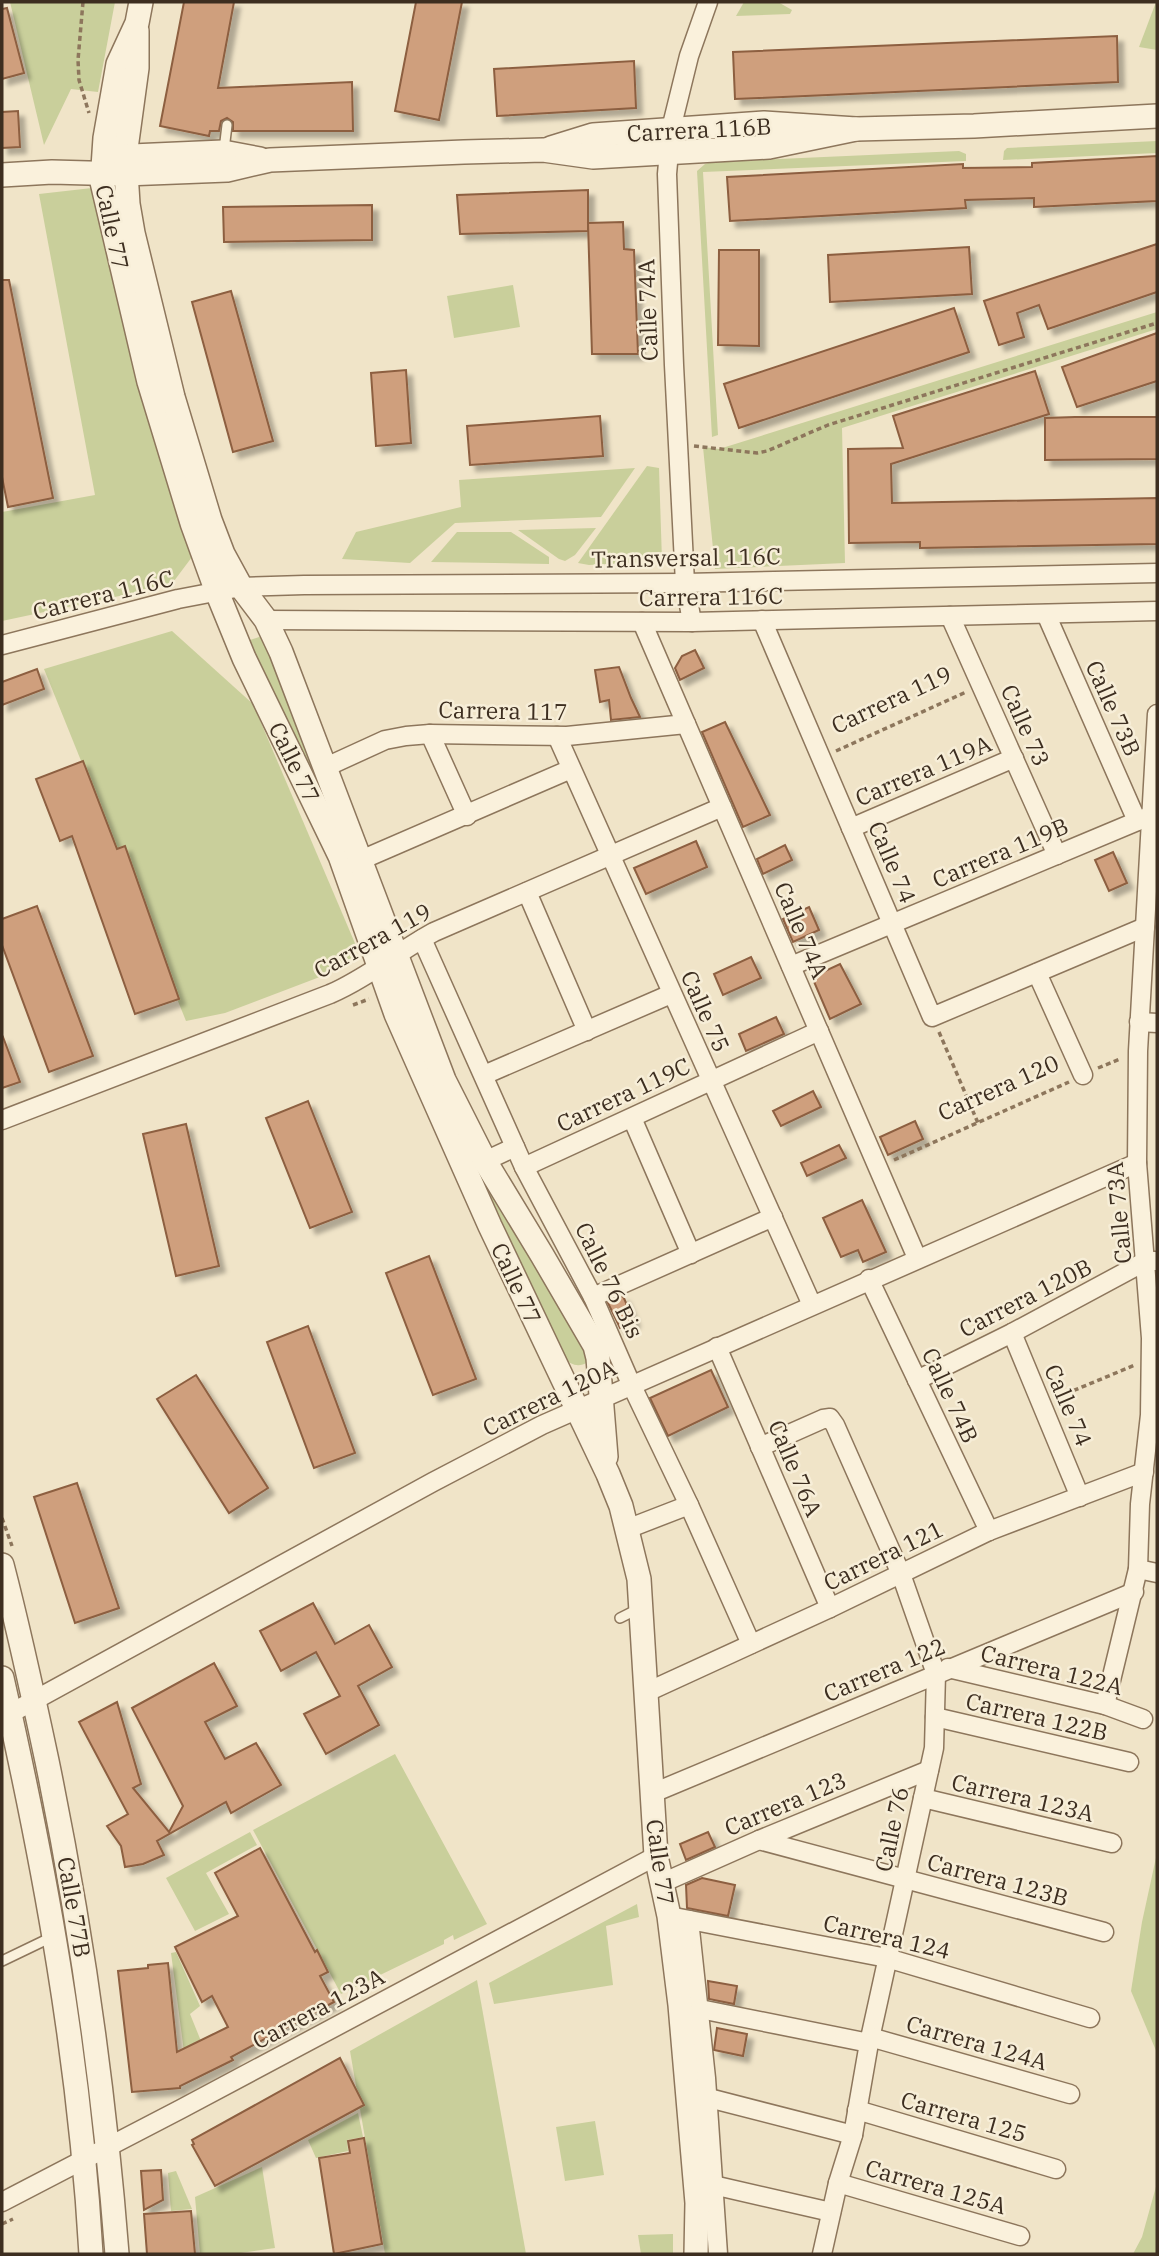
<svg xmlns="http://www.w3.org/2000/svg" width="1159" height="2256" viewBox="0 0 1159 2256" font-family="'IBM Plex Serif',serif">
	<defs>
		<filter id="shadow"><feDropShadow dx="6" dy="6" stdDeviation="2" flood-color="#0004"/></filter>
	</defs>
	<rect width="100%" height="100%" fill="#f0e4c8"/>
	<!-- green -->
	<g fill="#c9cf9b">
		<path d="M10,2H115L98,92L71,89L44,145Z"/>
		<path d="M744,2H778L792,10L790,14L736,16Z"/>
		<path d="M1156,2L1157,50L1139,47Z"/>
		<path d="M1157,141V153L1003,160L1004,151L1007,148Z"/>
		<path d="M959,151L966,154V161L703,172L718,435L712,437L697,171L705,164L712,162Z"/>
		<path d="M92,188L192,557L171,585L2,621V512L95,495L39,194Z"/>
		<path d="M513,285L520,327L454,338L447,296Z"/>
		<path d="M1157,312V329L842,428L845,563L715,569L703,447L719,449Z"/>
		<path d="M647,466L659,468L662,561L589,565L578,563Z"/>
		<path d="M635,468L601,517L455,523L410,563L342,559L356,532L461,507L459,480Z"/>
		<path d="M596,528L575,555L565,561L559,559L518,530Z"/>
		<path d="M457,532H511L549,557V564L431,562Z"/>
		<path d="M172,631L253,704L357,948L346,967L225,1013L186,1021L44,669Z"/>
		<path d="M265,635L322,790L247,641Z"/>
		<path d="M457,1129L579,1325L588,1362C578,1368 572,1365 563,1358Z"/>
		<path d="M395,1754L487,1924L454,1940L453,1935L444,1940V1944L341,1994L253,1830Z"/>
		<path d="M250,1832L257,1845L206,1873L229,1914L195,1931L166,1878Z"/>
		<path d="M1157,1853V2053L1131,1991L1142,1922Z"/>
		<path d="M637,1904L639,1917L606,1926L613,1985L494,2004L489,1983Z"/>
		<path d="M176,1952L200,2006L190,2014L203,2046L199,2077L188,2082L171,1953Z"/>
		<path d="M477,1980L526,2254H385L350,2051Z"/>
		<path d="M358,2113L363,2137L347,2140L348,2151L316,2158L308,2140Z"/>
		<path d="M595,2121L604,2175L565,2181L556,2127Z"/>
		<path d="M262,2167L275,2248L234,2254H200L195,2197Z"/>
		<path d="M176,2171L192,2209L171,2211L168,2173Z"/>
		<path d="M1157,2183V2254H1133L1142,2237Z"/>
		<path d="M673,2234V2254H641L638,2235Z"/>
	</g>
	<!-- building -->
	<g fill="#cf9f7d" stroke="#8d5f41" stroke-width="2" filter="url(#shadow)">
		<path d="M184,2H234L218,88L352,82L353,131H233V122L227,118L221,121L219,131H210L209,136L160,126Z"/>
		<path d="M416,2H462L439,120L395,111Z"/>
		<path d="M7,8L24,73L2,79V9Z"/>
		<path d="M1117,36L1118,82L735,99L733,52Z"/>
		<path d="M634,61L636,108L497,116L494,69Z"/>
		<path d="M18,111L20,147L2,148V112Z"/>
		<path d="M1157,156V201L1034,207V198L965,200L966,208L730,221L727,177L963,164V168L1032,167V163Z"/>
		<path d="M588,190V231L460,234L457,195Z"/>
		<path d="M372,205V240L224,242L223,207Z"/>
		<path d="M623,222L624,249L634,250L638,354H592L588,223Z"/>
		<path d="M1157,244V292L1048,329L1039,305L1017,313L1024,337L999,345L984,301Z"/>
		<path d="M969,247L972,294L830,302L828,255Z"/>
		<path d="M719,250H759V346L718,345Z"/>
		<path d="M2,280H9L53,498L8,507L2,477Z"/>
		<path d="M231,291L273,441L233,452L192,302Z"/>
		<path d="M954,308L969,352L739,428L724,384Z"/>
		<path d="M1157,333V381L1077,407L1062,367Z"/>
		<path d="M406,370L411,443L376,446L371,373Z"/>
		<path d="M1035,371L1049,414L891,464L892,503L1157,498V544L920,548V542L849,543L848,449L903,448L893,416Z"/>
		<path d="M600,416L603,456L470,465L467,426Z"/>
		<path d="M1075,417H1157V459L1045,460V418Z"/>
		<path d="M695,650L704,668L680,680L675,668L682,656Z"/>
		<path d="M619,667L631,698L640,717L611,720L609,700L600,702L595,670Z"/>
		<path d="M37,669L44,689L2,705V682Z"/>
		<path d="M725,722L770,815L743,827L702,732Z"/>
		<path d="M83,761L117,849L125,846L179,999L135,1014L72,836L60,841L36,779Z"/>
		<path d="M696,841L707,867L646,894L634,868Z"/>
		<path d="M785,845L792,860L763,874L757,859Z"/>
		<path d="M1113,852L1127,883L1109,891L1095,860Z"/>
		<path d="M37,906L93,1056L49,1072L2,945V919Z"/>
		<path d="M809,907L819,930L793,942L783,919Z"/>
		<path d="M751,957L761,978L723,995L714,974Z"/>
		<path d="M840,964L861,1004L830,1019L812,977Z"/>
		<path d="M776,1017L784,1034L746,1051L739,1034Z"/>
		<path d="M3,1037L20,1082L2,1088V1038Z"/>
		<path d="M813,1091L821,1107L781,1126L773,1111Z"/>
		<path d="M308,1101L352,1212L310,1228L266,1118Z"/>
		<path d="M915,1121L923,1139L888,1155L880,1137Z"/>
		<path d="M186,1124L219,1266L176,1276L143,1134Z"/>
		<path d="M839,1145L846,1158L807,1176L801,1163Z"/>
		<path d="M862,1200L886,1252L863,1262L858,1250L841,1257L823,1218Z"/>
		<path d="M429,1256L476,1379L433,1395L386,1273Z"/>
		<path d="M623,1296L634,1321L620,1328L608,1303Z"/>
		<path d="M308,1326L355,1453L314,1468L267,1342Z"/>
		<path d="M711,1370L728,1407L668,1436L650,1398Z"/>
		<path d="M196,1375L268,1488L229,1513L157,1399Z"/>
		<path d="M77,1483L119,1608L75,1623L34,1497Z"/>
		<path d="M313,1603L335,1644L369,1625L392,1667L358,1686L379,1725L326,1754L304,1714L340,1696L316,1652L281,1671L260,1631Z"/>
		<path d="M214,1663L237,1706L205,1722L225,1759L256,1743L281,1785L231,1813L226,1802L157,1841L164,1855L143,1864L125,1867L121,1846L107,1826L128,1814L79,1722L117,1702L141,1784L133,1788L169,1832L183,1806L132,1708Z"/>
		<path d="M708,1832L715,1847L686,1860L680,1844Z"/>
		<path d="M260,1848L315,1952L317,1950L328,1972L320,1976L334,2002L231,2057L233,2060L180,2086V2088L132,2092L118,1971L148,1968V1965L168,1963L177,2052L228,2027L212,1996L202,2002L175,1947L238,1916L215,1873Z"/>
		<path d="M702,1878L735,1885L728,1916L687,1908L686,1885Z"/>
		<path d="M708,1981L737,1986L734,2004L709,1999Z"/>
		<path d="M717,2028L747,2034L743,2056L714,2050Z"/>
		<path d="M340,2058L364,2105L215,2186L192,2145L194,2144L192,2140Z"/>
		<path d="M364,2138L382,2244L334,2254L319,2158L350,2153L348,2141Z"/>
		<path d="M161,2170L163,2200L144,2210L141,2171Z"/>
		<path d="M191,2211L195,2254H147L144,2214Z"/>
	</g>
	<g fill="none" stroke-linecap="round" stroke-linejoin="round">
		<defs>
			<g id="service">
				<path d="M224,150L227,125"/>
				<path d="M620,1618L640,1608"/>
				<path d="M2,1961L54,1936"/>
			</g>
			<g id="minor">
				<path d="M1046,614L1137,821"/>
				<path d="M950,616L1057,855"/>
				<path d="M266,620L692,622L1157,611"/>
				<path d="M762,620L932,1017L1145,927"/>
				<path d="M642,622L917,1258"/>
				<path d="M692,622L685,583L674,365L667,174L671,129L689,56L708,2"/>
				<path d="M2,645L178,599L241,587L304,585L685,583L1157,573"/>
				<path d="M430,734L467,816"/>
				<path d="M557,736L812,1305"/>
				<path d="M326,767L385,740L406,736L430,734L567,736L686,724"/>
				<path d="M851,828L1014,758"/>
				<path d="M361,860L571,769"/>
				<path d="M527,892L587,1031"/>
				<path d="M422,939L524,1167L593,1297L631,1384L689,1505L751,1644"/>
				<path d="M791,966L1152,815"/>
				<path d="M1037,973L1083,1075"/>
				<path d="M1139,1022L1157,1023"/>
				<path d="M484,1075L671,994"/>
				<path d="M632,1118L691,1254"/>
				<path d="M2,1120L330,994C367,978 399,951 434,932L722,807"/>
				<path d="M485,1161L515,1147"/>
				<path d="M524,1167L819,1031"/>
				<path d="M869,1279L989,1531"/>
				<path d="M593,1297L773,1217"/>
				<path d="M1012,1333L1080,1497"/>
				<path d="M717,1347L830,1608"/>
				<path d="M917,1380L1012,1333L1146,1261H1157"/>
				<path d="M760,1447L823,1419L830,1418L835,1425L901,1574L936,1674L934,1748L869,2043L853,2135L838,2183L822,2254"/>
				<path d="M627,1529L689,1505"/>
				<path d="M1138,1569L1157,1573"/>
				<path d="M948,1668L1105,1705L1143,1719"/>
				<path d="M647,1692L830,1608L989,1531L1144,1472"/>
				<path d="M1105,1705L1138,1569L1140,1504L1150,1415L1151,1338L1137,1163L1138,1051L1157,714"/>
				<path d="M935,1717L1129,1762"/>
				<path d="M2,1718L433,1482L542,1425L1137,1163"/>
				<path d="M653,1793L1134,1592"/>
				<path d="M923,1798L1112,1843"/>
				<path d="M759,1840L1104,1932"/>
				<path d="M662,1883L759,1840L929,1770"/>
				<path d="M669,1916L887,1958L1090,2018"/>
				<path d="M689,1920L706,2078L718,2254"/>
				<path d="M690,2007L869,2043"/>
				<path d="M870,2037L1070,2094"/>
				<path d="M697,2095L853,2135"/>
				<path d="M857,2110L1056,2169"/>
				<path d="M838,2183L1020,2236"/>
				<path d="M713,2185L831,2212"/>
				<path d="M2,2202L181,2109L656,1856"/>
			</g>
			<g id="tertiary">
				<path d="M141,2L137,23L118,64L105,138L102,182L149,382L192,523L217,592L244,658L340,856L396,1014L490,1226L608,1474L621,1506L639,1579L656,1856L669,1916L680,2005L697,2203L696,2254"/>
				<path d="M137,31V68L125,156L128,204L133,233L173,397L210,520L223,554L241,587L266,620L281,652L444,1080L485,1161L542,1255L595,1346L598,1358L606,1457"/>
				<path d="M551,148L593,135L764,123L856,129L974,126L1157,116"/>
				<path d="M109,157L223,152L260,159"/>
				<path d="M2,175L52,172L125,174L227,170L270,160L464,152L543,150L593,157L769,147L856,129"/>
				<path d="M2,1565C19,1630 33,1695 47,1761C81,1926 104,2086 117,2254"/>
				<path d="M2,1678C45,1868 80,2059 91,2254"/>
			</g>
		</defs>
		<!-- service casing -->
		<use href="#service" stroke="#8d765c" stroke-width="12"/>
		<!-- minor casing -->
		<use href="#minor" stroke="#8d765c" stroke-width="21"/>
		<!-- tertiary casing -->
		<use href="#tertiary" stroke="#8d765c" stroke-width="26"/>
		<!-- path -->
		<g stroke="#8d765c" stroke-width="3.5" stroke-dasharray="5 3.5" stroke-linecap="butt">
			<path d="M83,2L78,60L79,80L89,113"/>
			<path d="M694,446L757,453L767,451L828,425L1157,323"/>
			<path d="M836,751L966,692"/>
			<path d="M353,1005L369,999"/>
			<path d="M939,1032L978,1123"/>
			<path d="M1098,1068L1120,1059"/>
			<path d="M894,1160L1069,1082"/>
			<path d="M1058,1397L1135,1365"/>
			<path d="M2,1518L12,1546"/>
			<path d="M2,2224L13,2219"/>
		</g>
		<!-- service -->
		<use href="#service" stroke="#faf1dc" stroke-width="9"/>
		<!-- minor -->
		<use href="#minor" stroke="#faf1dc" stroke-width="18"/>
		<!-- tertiary -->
		<use href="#tertiary" stroke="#faf1dc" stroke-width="23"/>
	</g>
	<g text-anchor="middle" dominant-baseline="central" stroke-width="5" stroke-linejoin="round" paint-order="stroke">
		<!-- street labels -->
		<g font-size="23" fill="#3d2e20" stroke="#f7eed8">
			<text transform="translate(699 129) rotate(-3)">Carrera 116B</text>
			<text transform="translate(113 227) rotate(78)">Calle 77</text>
			<text transform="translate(647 310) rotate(-92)">Calle 74A</text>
			<text transform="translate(686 557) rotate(-1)">Transversal 116C</text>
			<text transform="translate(103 594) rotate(-14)">Carrera 116C</text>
			<text transform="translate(711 596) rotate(-1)">Carrera 116C</text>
			<text transform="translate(891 699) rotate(-25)">Carrera 119</text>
			<text transform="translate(1114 708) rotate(66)">Calle 73B</text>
			<text transform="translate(503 710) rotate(1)">Carrera 117</text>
			<text transform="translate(1026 725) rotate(66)">Calle 73</text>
			<text transform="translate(295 762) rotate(64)">Calle 77</text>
			<text transform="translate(923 770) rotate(-23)">Carrera 119A</text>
			<text transform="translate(1000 852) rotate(-23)">Carrera 119B</text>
			<text transform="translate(893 862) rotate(67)">Calle 74</text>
			<text transform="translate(802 930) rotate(67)">Calle 74A</text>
			<text transform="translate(372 940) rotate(-29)">Carrera 119</text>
			<text transform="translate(706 1011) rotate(66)">Calle 75</text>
			<text transform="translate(998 1087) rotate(-24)">Carrera 120</text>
			<text transform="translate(623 1094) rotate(-25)">Carrera 119C</text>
			<text transform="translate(1118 1213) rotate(-95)">Calle 73A</text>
			<text transform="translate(610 1280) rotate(64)">Calle 76 Bis</text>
			<text transform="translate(517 1283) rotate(65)">Calle 77</text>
			<text transform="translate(1025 1297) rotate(-27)">Carrera 120B</text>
			<text transform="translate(951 1395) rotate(65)">Calle 74B</text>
			<text transform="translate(549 1397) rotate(-26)">Carrera 120A</text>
			<text transform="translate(1069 1405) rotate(67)">Calle 74</text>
			<text transform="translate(796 1468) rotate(67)">Calle 76A</text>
			<text transform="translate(883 1555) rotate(-26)">Carrera 121</text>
			<text transform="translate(884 1669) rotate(-23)">Carrera 122</text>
			<text transform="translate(1052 1669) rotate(14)">Carrera 122A</text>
			<text transform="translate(1037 1716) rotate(13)">Carrera 122B</text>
			<text transform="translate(1023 1797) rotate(13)">Carrera 123A</text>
			<text transform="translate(785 1803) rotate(-23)">Carrera 123</text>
			<text transform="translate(891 1829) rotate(-78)">Calle 76</text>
			<text transform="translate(661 1862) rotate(82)">Calle 77</text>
			<text transform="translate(998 1879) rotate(15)">Carrera 123B</text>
			<text transform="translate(75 1907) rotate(80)">Calle 77B</text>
			<text transform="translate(887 1936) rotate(13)">Carrera 124</text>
			<text transform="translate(318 2008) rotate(-28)">Carrera 123A</text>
			<text transform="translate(977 2042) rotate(16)">Carrera 124A</text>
			<text transform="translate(964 2116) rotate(16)">Carrera 125</text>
			<text transform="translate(936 2186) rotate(16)">Carrera 125A</text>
		</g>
	</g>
	<!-- border -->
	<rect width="1159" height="2256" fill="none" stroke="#3d2e20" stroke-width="7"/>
</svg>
